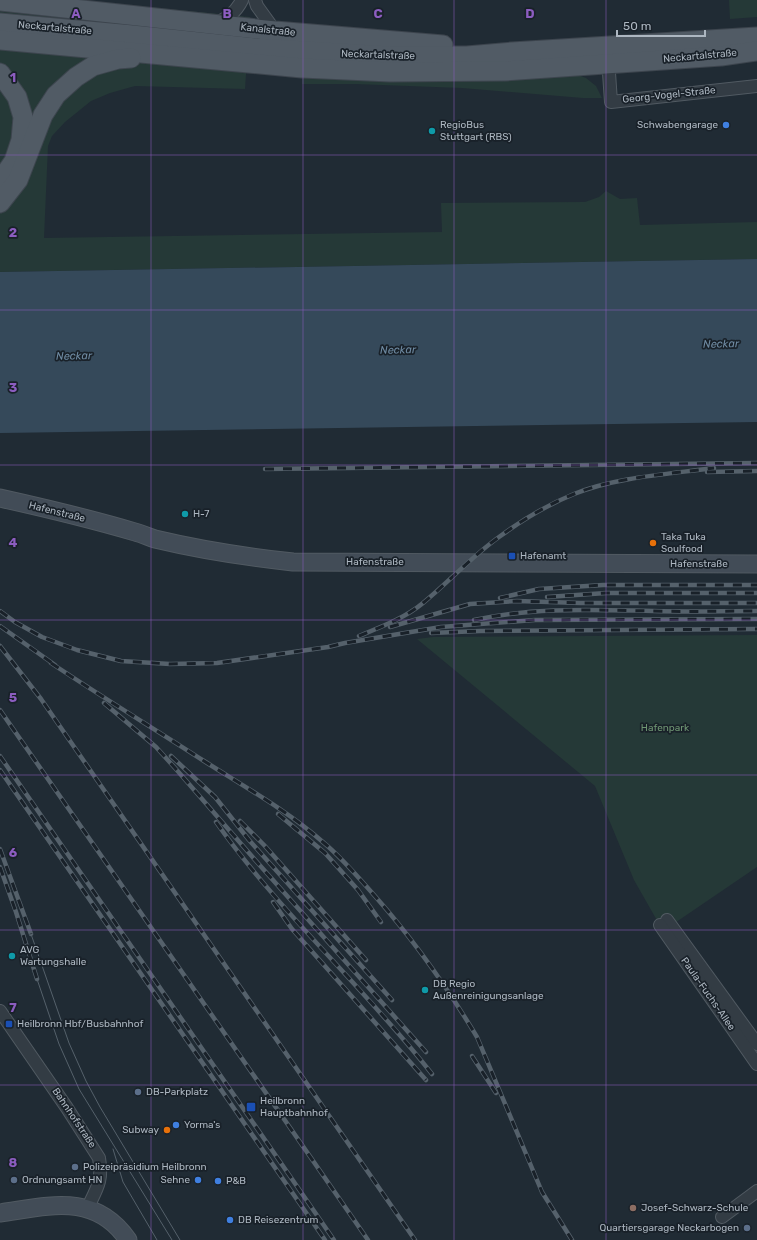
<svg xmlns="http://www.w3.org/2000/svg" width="757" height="1240" viewBox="0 0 757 1240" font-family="Rubik,sans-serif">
	<rect width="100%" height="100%" fill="#202b34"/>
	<!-- green -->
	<g fill="#253937">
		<path d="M0,0H76L250,17L245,89L135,86L110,93L91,101L65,122L52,136L48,146L44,238L442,232L441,203L585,202L599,197L606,191L620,199L637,198L640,225L757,222V259L0,272Z"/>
		<path d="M729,0H757V17L730,19Z"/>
		<path d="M567,71L586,78L596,86L602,98H583L462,88L355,84H302V75Z"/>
		<path d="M757,635V867L663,931L634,880L595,786L417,639L433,637Z"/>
	</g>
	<!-- water -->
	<path fill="#35495a" d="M757,259V422L0,433V272Z"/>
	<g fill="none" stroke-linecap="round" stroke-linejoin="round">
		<defs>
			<g id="street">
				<path d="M255,0L257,6L275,31"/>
				<path d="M215,23C228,19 236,12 242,0"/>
				<path d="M608,58L611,102L757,86"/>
				<path d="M667,920L757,1044"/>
				<path d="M660,925L757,1064"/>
				<path d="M0,1011L67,1108L99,1158C103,1181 97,1188 87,1209"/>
				<path d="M722,1217L757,1191"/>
			</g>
			<g id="secondary">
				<path d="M0,498C45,508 91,519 135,532C142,534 149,537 155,539C201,550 247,557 293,562L757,564"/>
				<path d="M0,1213C49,1206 95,1192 128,1240"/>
			</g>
			<g id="primary">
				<path d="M0,1L275,31L443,45"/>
				<path d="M0,23L132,35L256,48L389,56H467L512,52L757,37"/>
				<path d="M0,40L302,68L390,72L505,71L721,56L757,51"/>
				<path d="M0,73L17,97L23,117L21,140L14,161L0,181"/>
				<path d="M0,203L18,180L43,115L56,95L76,77L93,66L118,59L131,58"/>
			</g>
		</defs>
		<!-- street casing -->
		<use href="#street" stroke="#515a62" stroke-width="14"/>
		<!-- secondary casing -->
		<use href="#secondary" stroke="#515a62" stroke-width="19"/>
		<!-- primary casing -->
		<use href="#primary" stroke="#3d454e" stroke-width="21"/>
		<!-- street -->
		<use href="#street" stroke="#333c44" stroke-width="12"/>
		<!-- secondary -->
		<use href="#secondary" stroke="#424c57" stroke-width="17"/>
		<!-- primary -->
		<use href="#primary" stroke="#515b65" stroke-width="19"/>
		<!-- tram -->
		<g stroke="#55616b" stroke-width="1">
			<path d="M31,934L69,1043L86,1081L100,1107L180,1240"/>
			<path d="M37,979L59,1044L79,1089L172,1240"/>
			<path d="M113,1149L123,1182L157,1240"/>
		</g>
		<defs>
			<g id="rail">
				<path d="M265,469L757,463"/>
				<path d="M707,472L757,471"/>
				<path d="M547,597L606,593H757"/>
				<path d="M500,598L539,589L603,585H757"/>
				<path d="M0,611L15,622L42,637L77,650L121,661L170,664L217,663L328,647L345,643L441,627L535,620L757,619"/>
				<path d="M474,620C533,607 594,610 653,611C688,612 722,611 757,611"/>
				<path d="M0,626L55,665"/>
				<path d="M390,627L470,604L517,601L580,603H757"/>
				<path d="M431,633L480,631L757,629"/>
				<path d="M359,636C381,627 405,618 423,603C449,582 471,557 499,537C522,520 547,505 574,494C615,477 670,474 714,468"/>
				<path d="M0,646L41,699L415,1240"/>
				<path d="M51,663C102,697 153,728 204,761C245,787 288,811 324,843C342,858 358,877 374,895C413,939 447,987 477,1037L542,1192L572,1240"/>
				<path d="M104,703L156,747L175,768L256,861L426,1052"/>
				<path d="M0,710L368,1240"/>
				<path d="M0,756L334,1240"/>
				<path d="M171,756L215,797L249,840L392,1000"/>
				<path d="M0,770L325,1240"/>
				<path d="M278,814L325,853L358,890L381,922"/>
				<path d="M240,821L264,845L366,960"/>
				<path d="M216,822C280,913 364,987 432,1074"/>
				<path d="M0,849L31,934"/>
				<path d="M0,867L16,912L37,979"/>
				<path d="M273,902L292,929L426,1080"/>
				<path d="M472,1056L496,1093"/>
			</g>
		</defs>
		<!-- rail casing -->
		<use href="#rail" stroke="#55616b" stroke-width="4.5"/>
		<!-- rail -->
		<use href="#rail" stroke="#192129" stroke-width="3" stroke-dasharray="9" stroke-linecap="butt"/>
	</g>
	<!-- grid -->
	<path fill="none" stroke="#8c5dc0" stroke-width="1" stroke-opacity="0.55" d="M151,0V1240M303,0V1240M454,0V1240M606,0V1240M0,155H757M0,310H757M0,465H757M0,620H757M0,775H757M0,930H757M0,1085H757"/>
	<!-- markers -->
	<g fill="#3f7fe0" stroke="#192129" stroke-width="1.5">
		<circle cx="726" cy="125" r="4"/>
		<circle cx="176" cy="1125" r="4"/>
		<circle cx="198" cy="1180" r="4"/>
		<circle cx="218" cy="1181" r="4"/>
		<circle cx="230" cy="1220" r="4"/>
	</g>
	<g fill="#0f9aa8" stroke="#192129" stroke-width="1.5">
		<circle cx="432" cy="131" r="4"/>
		<circle cx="185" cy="514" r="4"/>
		<circle cx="12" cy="956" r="4"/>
		<circle cx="425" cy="990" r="4"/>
	</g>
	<g fill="#e8710a" stroke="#192129" stroke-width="1.5">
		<circle cx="653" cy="543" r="4"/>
		<circle cx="167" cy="1130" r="4"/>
	</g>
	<g fill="#1a4fb4" stroke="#192129" stroke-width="1.5">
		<rect x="508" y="552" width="8" height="8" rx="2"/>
		<rect x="5" y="1020" width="8" height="8" rx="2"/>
		<rect x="246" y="1102" width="10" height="10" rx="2"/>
	</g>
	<g fill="#5c6f8a" stroke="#192129" stroke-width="1.5">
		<circle cx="138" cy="1092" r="4"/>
		<circle cx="75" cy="1167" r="4"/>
		<circle cx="14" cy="1180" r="4"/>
		<circle cx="747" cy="1228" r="4"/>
	</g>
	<circle fill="#8d6e63" stroke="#192129" stroke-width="1.5" cx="633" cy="1208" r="4"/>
	<g text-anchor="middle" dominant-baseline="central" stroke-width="3.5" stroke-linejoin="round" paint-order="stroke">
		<!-- street labels -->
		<g font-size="10" fill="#adb7c1" stroke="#192129">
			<text transform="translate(55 28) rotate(5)">Neckartalstraße</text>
			<text transform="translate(268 30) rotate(6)">Kanalstraße</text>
			<text transform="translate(378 55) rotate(2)">Neckartalstraße</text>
			<text transform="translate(700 56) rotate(-5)">Neckartalstraße</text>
			<text transform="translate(669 95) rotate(-6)">Georg-Vogel-Straße</text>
			<text transform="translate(57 512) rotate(14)">Hafenstraße</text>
			<text x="375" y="562">Hafenstraße</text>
			<text x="699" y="564">Hafenstraße</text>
			<text transform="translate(708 994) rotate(55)">Paula-Fuchs-Allee</text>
			<text transform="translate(74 1118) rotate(56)">Bahnhofstraße</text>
		</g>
		<!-- poi labels -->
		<g font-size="10" fill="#adb7c1" stroke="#192129" text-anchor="start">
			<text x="440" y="125">RegioBus<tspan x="440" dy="12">Stuttgart (RBS)</tspan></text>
			<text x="718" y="125" text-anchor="end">Schwabengarage</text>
			<text x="193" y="514">H-7</text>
			<text x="661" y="537">Taka Tuka<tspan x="661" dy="12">Soulfood</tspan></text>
			<text x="520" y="556">Hafenamt</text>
			<text x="20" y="950">AVG<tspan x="20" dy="12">Wartungshalle</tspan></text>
			<text x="433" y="984">DB Regio<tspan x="433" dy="12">Außenreinigungsanlage</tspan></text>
			<text x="17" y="1024">Heilbronn Hbf/Busbahnhof</text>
			<text x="146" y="1092">DB-Parkplatz</text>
			<text x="260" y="1101">Heilbronn<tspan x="260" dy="12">Hauptbahnhof</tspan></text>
			<text x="184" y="1125">Yorma's</text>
			<text x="159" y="1130" text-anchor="end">Subway</text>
			<text x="83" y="1167">Polizeipräsidium Heilbronn</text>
			<text x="22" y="1180">Ordnungsamt HN</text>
			<text x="190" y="1180" text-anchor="end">Sehne</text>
			<text x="226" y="1181">P&amp;B</text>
			<text x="641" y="1208">Josef-Schwarz-Schule</text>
			<text x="238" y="1220">DB Reisezentrum</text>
			<text x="739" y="1228" text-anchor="end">Quartiersgarage Neckarbogen</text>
		</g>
		<!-- park labels -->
		<g font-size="10" fill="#6f9673" stroke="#192129">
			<text x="665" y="728">Hafenpark</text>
		</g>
		<!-- water labels -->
		<g font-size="11" font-style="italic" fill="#708ca4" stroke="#192129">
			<text transform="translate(721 344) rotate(-1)">Neckar</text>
			<text transform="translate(398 350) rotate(-1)">Neckar</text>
			<text transform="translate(74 356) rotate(-1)">Neckar</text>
		</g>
	</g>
	<g font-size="13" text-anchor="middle" font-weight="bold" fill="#8c5dc0" stroke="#192129" stroke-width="3.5" stroke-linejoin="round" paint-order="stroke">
		<text x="76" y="18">A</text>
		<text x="227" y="18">B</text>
		<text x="378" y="18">C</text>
		<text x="530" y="18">D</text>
		<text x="13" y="82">1</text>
		<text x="13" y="237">2</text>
		<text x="13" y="392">3</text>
		<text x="13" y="547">4</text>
		<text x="13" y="702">5</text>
		<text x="13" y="857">6</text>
		<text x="13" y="1012">7</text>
		<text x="13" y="1167">8</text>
	</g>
	<!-- scale -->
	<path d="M617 30v6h88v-6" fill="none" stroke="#adb7c1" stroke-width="2"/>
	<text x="623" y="30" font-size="12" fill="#adb7c1" stroke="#192129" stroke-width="3" paint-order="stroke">50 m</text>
</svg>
